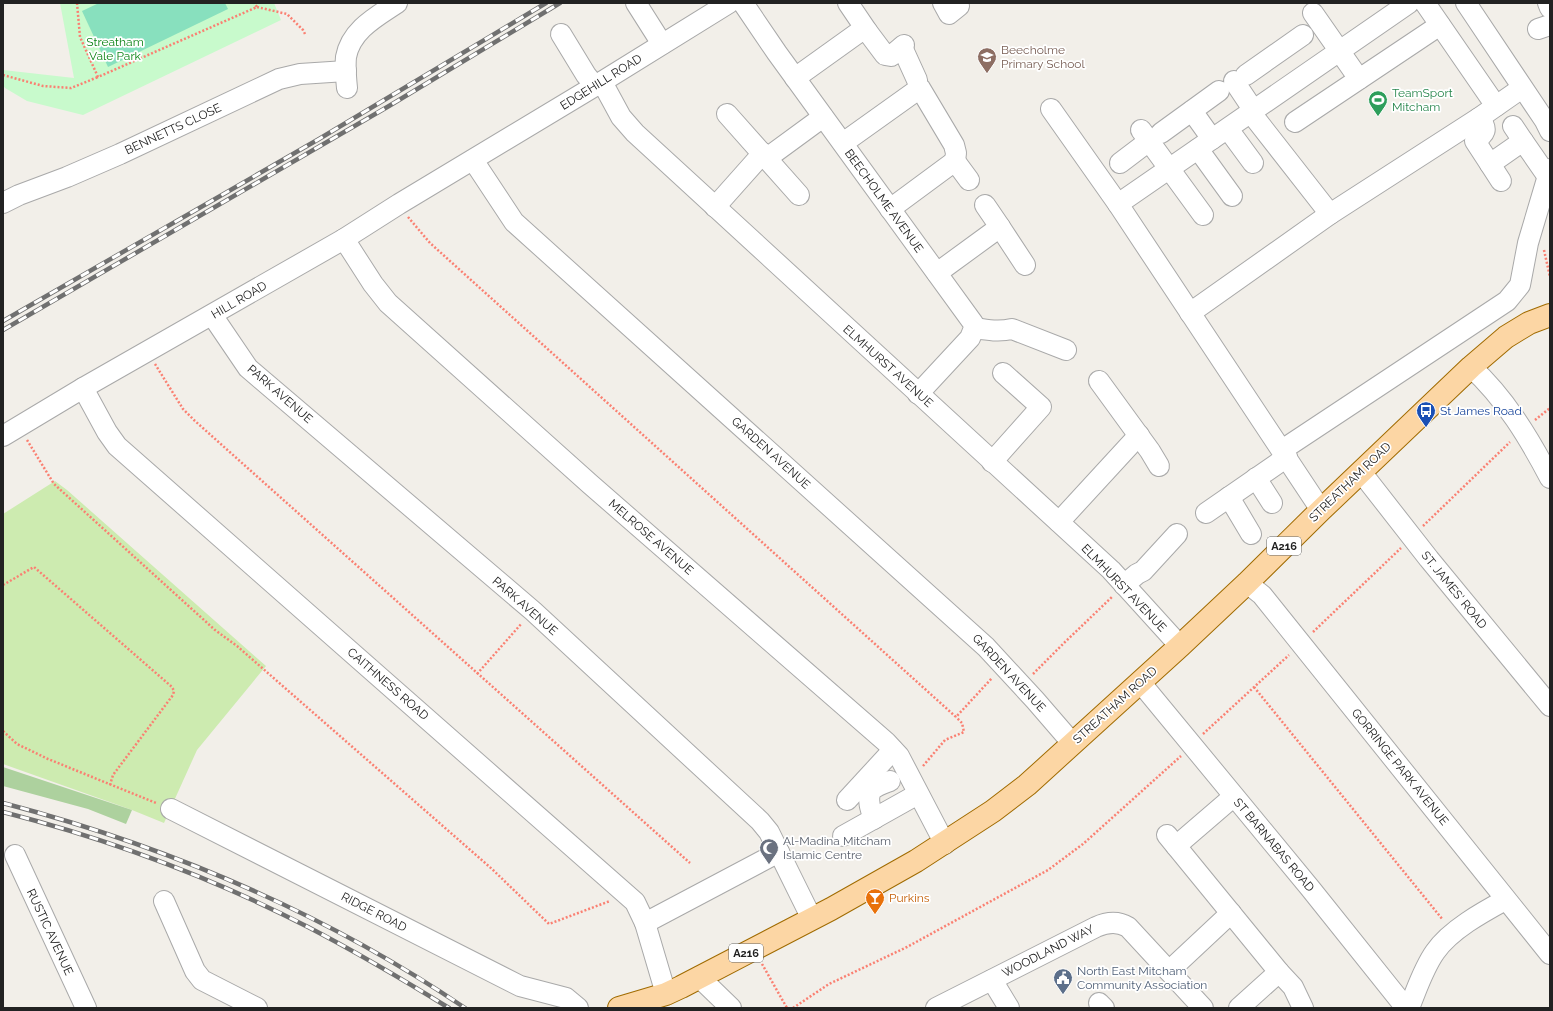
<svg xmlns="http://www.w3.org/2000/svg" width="1553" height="1011" viewBox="0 0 1553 1011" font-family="Raleway,sans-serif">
	<rect width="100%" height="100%" fill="#f2efe9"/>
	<!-- grass -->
	<path fill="#cdebb0" d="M55,481L67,490L266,666L197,750L164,823L132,810L3,764V514Z"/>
	<!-- forest -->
	<path fill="#add19e" d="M3,767L132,810L126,824L88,809L3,786Z"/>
	<!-- park -->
	<path fill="#c8facc" d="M60,3H274L281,20L83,115L27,101L5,88L3,85V70L74,78Z"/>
	<!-- pitch -->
	<path fill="#88e0be" d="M99,3H225L228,9L108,67L82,11Z"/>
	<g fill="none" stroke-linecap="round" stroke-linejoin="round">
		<defs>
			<g id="minor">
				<path d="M636,3L662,44"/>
				<path d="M743,3L777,53L973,323L974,328L970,338L918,394"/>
				<path d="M848,3L867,31"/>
				<path d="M943,3L949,14L959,6"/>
				<path d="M1425,3L1496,106"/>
				<path d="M1466,3L1545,121L1550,131"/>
				<path d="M1548,3L1550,8"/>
				<path d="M1313,13L1359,79"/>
				<path d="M1538,29L1550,25"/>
				<path d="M561,34L586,75L595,86"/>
				<path d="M902,47L917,80"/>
				<path d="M1246,75L1303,35"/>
				<path d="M795,78L862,30L867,31L885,55L891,56L904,45"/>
				<path d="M1234,81L1254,111"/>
				<path d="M602,82L621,117L635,133L1111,570L1180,646"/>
				<path d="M347,88C346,78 345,67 346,57C351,30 376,17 397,3"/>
				<path d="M1051,109L1118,204L1321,510"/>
				<path d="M1192,111L1212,139"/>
				<path d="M1251,113L1330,214"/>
				<path d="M727,114L799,195"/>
				<path d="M1479,118C1489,130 1485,133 1475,141L1490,164L1523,141L1548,177"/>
				<path d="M1295,122L1440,25"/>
				<path d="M1513,126L1523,141"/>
				<path d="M1228,129L1253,163"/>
				<path d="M1141,130L1203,215"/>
				<path d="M1161,133L1219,91"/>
				<path d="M843,143L920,88L954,145L956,153L955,161"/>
				<path d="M1198,149L1232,196"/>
				<path d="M767,158L823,117"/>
				<path d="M473,160L514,222L986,647L1035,700L1073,744"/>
				<path d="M1120,163L1149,141"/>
				<path d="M1490,164L1501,181"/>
				<path d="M3,203L19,195L67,177L120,154L279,79L300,74L346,71"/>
				<path d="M1118,204L1409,3"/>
				<path d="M985,205L1000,227"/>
				<path d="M715,207L763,153"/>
				<path d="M890,209L955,161L969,180"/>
				<path d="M344,239L373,284L388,303L590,484L886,742L899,756L945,844"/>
				<path d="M937,273L1000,227L1025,265"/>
				<path d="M1190,313L1330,214L1479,118L1522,88"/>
				<path d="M212,315L248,368L533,611L760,821L769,832L812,919"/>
				<path d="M974,328C987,330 999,332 1012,329L1066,350"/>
				<path d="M1471,367C1505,398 1529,438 1550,478"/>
				<path d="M1099,381L1150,451L1159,466"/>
				<path d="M83,388L107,432L117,446L635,902L645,923L666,994"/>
				<path d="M3,436L83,388L344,239L399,204L595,86L729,3"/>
				<path d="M1282,450L1507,301L1520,285L1528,243L1550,169"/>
				<path d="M992,462L1041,407L1003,373"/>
				<path d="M1361,472L1429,559L1550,706"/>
				<path d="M1256,478L1272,503"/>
				<path d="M1229,497L1251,534"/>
				<path d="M1206,513L1287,457"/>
				<path d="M1059,522L1139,435"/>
				<path d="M1247,583L1262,595L1550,954"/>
				<path d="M1124,585L1137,574L1143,571L1177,534"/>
				<path d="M1140,682L1310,888L1406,1008"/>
				<path d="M847,800L893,750"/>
				<path d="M171,809L520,986L566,998L578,1008"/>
				<path d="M874,819C871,811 866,798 872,790C876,786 885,783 890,781"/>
				<path d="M1167,835L1279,972L1239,1008"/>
				<path d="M843,836L918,794"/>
				<path d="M1176,846L1233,797"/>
				<path d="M15,855L86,1008"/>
				<path d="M164,901L195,971L202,980L257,1008"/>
				<path d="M645,923L779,852"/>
				<path d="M1169,971L1231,913"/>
				<path d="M1279,972L1293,987L1303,1008"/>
				<path d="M699,977L731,1008"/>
				<path d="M992,980L1009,1008"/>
				<path d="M1099,1003L1104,1008"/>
				<path d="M936,1008L1096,927C1107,922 1118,921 1128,927L1203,1008"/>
				<path d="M1409,1008C1417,989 1423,969 1435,952C1450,930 1483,912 1505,900"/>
			</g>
			<path id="major" d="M619,1008L666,994L681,987L831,909L916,861L993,811L1027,785L1180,646L1247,583L1321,510L1471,367L1506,337L1529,323L1550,315"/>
		</defs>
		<!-- minor casing -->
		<use href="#minor" stroke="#a9a9a9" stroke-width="22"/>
		<!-- major casing -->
		<use href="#major" stroke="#a06b00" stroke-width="24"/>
		<!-- path -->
		<g stroke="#fa8072" stroke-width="2.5" stroke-dasharray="2 2" stroke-linecap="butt">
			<path d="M77,3L80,37L98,77L257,7L254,3"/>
			<path d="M257,7L287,14L303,30L305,34"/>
			<path d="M3,75L43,86L71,88L98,77"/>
			<path d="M408,217L430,243L956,717L992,678"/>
			<path d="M1544,250L1550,277"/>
			<path d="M155,364L183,409L195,421L690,863"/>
			<path d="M1535,420L1550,408"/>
			<path d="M27,440L54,484L215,630L237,646L492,869L549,924L610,901"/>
			<path d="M1423,526L1510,442"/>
			<path d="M3,585L34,567L172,687L174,691L173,695L113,775L110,785"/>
			<path d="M1313,632L1401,548"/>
			<path d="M477,674L522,623"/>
			<path d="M1033,674L1064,643L1113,596"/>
			<path d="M1254,687L1443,920"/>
			<path d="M3,731L17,744L48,759L156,803"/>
			<path d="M1203,734L1289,655"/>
			<path d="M923,766L945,740L964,732L962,723L956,717"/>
			<path d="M762,964L787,1008"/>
			<path d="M793,1008L829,984L907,947L1048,870L1083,844L1181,756"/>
		</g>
		<!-- minor -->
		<use href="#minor" stroke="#fff" stroke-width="20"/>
		<!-- major -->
		<use href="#major" stroke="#fcd6a4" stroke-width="22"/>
		<defs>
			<g id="rail">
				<path d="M3,321L319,139L546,3"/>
				<path d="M3,330L389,106L560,3"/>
				<path d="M3,803C166,846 325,913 465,1008"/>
				<path d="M3,812C108,839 211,877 308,927C356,952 402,979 449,1008"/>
			</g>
		</defs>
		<!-- rail casing -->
		<use href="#rail" stroke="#707070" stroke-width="4.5"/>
		<!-- rail -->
		<use href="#rail" stroke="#fff" stroke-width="3" stroke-dasharray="9" stroke-linecap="butt"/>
	</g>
	<!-- icons -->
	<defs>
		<symbol id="school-pin" viewBox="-11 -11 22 30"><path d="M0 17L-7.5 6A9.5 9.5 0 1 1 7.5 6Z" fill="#8d6e63" stroke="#fff"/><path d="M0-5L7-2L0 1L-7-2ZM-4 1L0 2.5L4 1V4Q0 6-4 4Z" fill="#fff"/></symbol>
		<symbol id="stadium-pin" viewBox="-11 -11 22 30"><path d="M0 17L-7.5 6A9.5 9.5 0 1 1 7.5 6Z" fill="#2e9e5b" stroke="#fff"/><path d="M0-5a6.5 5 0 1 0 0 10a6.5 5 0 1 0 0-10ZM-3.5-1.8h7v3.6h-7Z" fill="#fff"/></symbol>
		<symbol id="bus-pin" viewBox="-11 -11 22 30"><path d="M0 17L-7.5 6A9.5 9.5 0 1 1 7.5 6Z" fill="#1a4fb4" stroke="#fff"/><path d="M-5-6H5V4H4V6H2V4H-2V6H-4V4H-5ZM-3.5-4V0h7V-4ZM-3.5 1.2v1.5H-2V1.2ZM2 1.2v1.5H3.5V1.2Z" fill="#fff"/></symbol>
		<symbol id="mosque-pin" viewBox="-11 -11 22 30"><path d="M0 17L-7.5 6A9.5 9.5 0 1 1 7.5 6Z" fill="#6b7280" stroke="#fff"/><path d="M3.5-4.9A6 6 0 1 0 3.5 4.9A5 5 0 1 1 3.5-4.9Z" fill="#fff"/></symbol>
		<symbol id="bar-pin" viewBox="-11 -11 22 30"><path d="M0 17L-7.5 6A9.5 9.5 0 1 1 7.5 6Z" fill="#e8710a" stroke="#fff"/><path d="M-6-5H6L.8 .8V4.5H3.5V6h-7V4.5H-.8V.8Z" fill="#fff"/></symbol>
		<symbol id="civic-pin" viewBox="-11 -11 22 30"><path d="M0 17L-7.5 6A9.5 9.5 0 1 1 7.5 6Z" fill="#5c6f8a" stroke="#fff"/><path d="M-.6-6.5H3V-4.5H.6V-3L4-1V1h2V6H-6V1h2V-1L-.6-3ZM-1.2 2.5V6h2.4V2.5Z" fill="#fff"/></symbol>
	</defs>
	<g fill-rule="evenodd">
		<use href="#school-pin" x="976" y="46" width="22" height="30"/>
		<use href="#stadium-pin" x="1367" y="89" width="22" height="30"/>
		<use href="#bus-pin" x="1415" y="400" width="22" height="30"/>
		<use href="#mosque-pin" x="758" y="837" width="22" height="30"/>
		<use href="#bar-pin" x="864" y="887" width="22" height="30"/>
		<use href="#civic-pin" x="1052" y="967" width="22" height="30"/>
	</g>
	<g text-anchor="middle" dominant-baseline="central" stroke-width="3.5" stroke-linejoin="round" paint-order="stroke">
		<!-- shield labels -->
		<g fill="#fff" stroke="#646464" stroke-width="1">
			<rect x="1267" y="537" width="34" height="18" rx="3"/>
			<rect x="729" y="944" width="34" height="18" rx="3"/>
		</g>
		<g font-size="11" font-weight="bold" fill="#222">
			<text x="1284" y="546">A216</text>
			<text x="746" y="953">A216</text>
		</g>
		<!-- park labels -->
		<g font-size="12" fill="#0c8416" stroke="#fff">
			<text x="115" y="42">Streatham<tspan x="115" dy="14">Vale Park</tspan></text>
		</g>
		<!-- education labels -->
		<g font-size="12" fill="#785e54" stroke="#fff" text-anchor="start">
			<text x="1001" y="50">Beecholme<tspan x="1001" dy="14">Primary School</tspan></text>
		</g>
		<!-- street labels -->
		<g font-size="12" fill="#222" stroke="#fff">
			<text transform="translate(601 82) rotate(-32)">EDGEHILL ROAD</text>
			<text transform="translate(173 129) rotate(-25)">BENNETTS CLOSE</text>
			<text transform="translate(884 201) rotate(54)">BEECHOLME AVENUE</text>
			<text transform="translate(239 300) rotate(-30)">HILL ROAD</text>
			<text transform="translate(888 366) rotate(42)">ELMHURST AVENUE</text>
			<text transform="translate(280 394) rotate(41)">PARK AVENUE</text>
			<text transform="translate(771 453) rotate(42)">GARDEN AVENUE</text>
			<text transform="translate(1350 482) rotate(-44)">STREATHAM ROAD</text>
			<text transform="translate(651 537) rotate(41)">MELROSE AVENUE</text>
			<text transform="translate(1124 588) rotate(46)">ELMHURST AVENUE</text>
			<text transform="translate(1454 590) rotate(51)">ST. JAMES' ROAD</text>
			<text transform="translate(525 606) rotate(41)">PARK AVENUE</text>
			<text transform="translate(1009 673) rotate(47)">GARDEN AVENUE</text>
			<text transform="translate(388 684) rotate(41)">CAITHNESS ROAD</text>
			<text transform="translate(1115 705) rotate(-42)">STREATHAM ROAD</text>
			<text transform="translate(1400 767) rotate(51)">GORRINGE PARK AVENUE</text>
			<text transform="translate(1274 845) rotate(50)">ST BARNABAS ROAD</text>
			<text transform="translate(374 912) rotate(27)">RIDGE ROAD</text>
			<text transform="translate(50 932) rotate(65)">RUSTIC AVENUE</text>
			<text transform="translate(1048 951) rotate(-27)">WOODLAND WAY</text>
		</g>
		<!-- leisure labels -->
		<g font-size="12" fill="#27864d" stroke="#fff" text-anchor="start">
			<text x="1392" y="93">TeamSport<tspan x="1392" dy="14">Mitcham</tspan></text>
		</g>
		<!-- transit labels -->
		<g font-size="12" fill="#164399" stroke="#fff" text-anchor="start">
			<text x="1440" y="411">St James Road</text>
		</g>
		<!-- worship labels -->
		<g font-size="12" fill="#5b616d" stroke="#fff" text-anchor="start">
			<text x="783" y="841">Al-Madina Mitcham<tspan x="783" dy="14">Islamic Centre</tspan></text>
		</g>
		<!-- food labels -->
		<g font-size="12" fill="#c56008" stroke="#fff" text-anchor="start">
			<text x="889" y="898">Purkins</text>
		</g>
		<!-- service labels -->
		<g font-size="12" fill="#4e5e75" stroke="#fff" text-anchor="start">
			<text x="1077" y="971">North East Mitcham<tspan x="1077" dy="14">Community Association</tspan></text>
		</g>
	</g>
	<!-- border -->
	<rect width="1553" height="1011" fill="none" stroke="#222222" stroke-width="8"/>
</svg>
